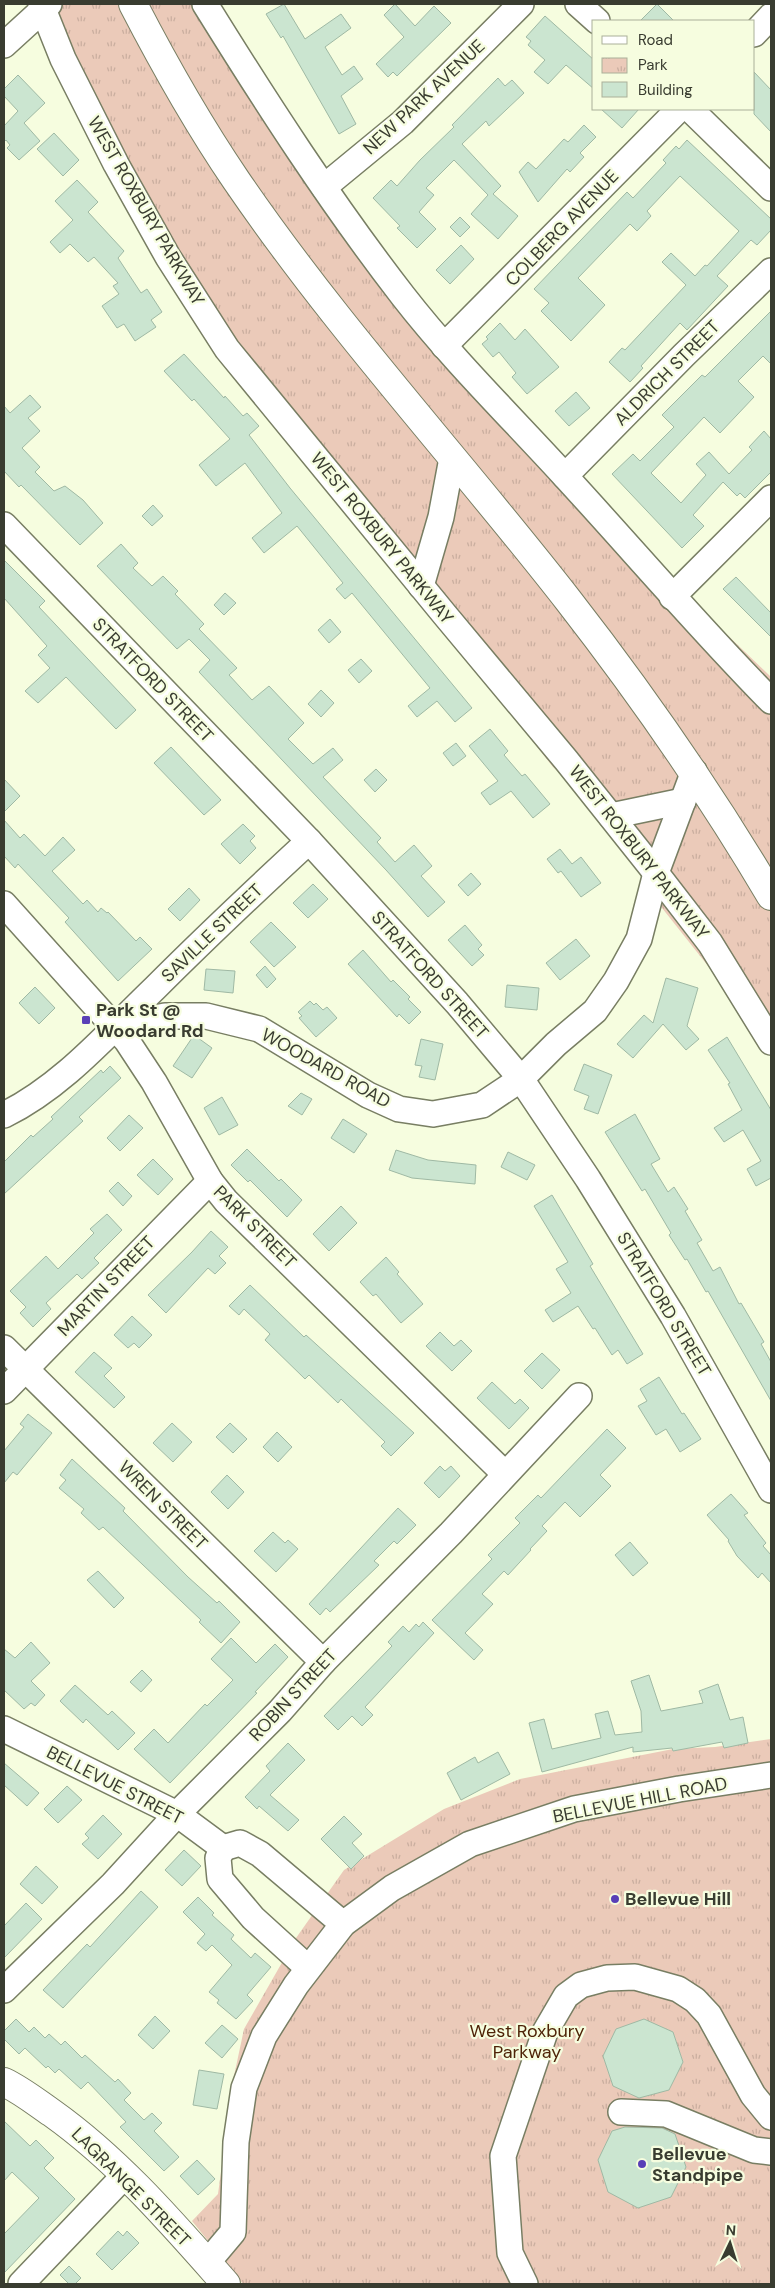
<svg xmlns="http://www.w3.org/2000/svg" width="775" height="2288" viewBox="0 0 775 2288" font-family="'DM Sans',sans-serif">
	<defs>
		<pattern id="park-tufts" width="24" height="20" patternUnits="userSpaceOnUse" patternTransform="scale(1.25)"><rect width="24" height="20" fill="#ebcab9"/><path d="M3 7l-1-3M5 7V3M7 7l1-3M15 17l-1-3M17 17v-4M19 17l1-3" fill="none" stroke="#caae9f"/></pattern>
	</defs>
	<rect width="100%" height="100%" fill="#f6fddf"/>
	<!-- park -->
	<g fill="url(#park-tufts)">
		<path d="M30,4H216L239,44L431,317L668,578L771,677V1054L739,1005L662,908L616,822L553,767L279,418Z"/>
		<path d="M771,1739V2284H243L192,2221L218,2194L234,2076L244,2029L296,1938L344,1870L444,1809L520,1779L673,1749L715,1747Z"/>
	</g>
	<!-- building -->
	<g fill="#cbe5d0" stroke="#9fb9a4">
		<path d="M284,4L305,39L341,14L351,28L325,47L342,75L354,66L363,79L341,96L356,124L339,134L283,36L281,38L266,14Z"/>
		<path d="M395,4L415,26L434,6L451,23L397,76L393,72L388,77L376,64L404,37L384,15Z"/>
		<path d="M657,4L674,21H640Z"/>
		<path d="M545,16L594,60V89L566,65L548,84L534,72L545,60L528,45L531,41L526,37Z"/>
		<path d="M754,72L771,90V132L754,114Z"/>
		<path d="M18,75L45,103L24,123L40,141L19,160L7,148L10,145L6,140L4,142V126L18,111L4,96V89Z"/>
		<path d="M498,78L505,86L512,80L524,93L489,126L486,121L462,144L501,186L493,194L518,216L498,239L471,214L488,195L454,160L426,188L434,195L419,212L436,229L417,248L397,228L400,226L373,198L391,180L397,186L420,160L454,127L452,125Z"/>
		<path d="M601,109H639L622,128Z"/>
		<path d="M584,125L596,137L580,153L584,157L570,172L567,169L538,202L519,172L528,162L536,169L564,139L568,142Z"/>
		<path d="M54,133L79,160L63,176L37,149Z"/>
		<path d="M687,140L771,219V230L757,245L751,240L748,243L717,276L728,286L687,330L680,323L641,366L643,368L630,382L609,362L622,348L625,350L686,285L662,262L671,253L695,276L705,265L707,266L739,231L680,176L647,211L651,216L637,231L630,224L578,278L605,305L571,341L541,311L549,303L534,289L627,192L633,198L666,163L663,160L676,146L679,149Z"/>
		<path d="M77,180L98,202L88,212L124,251L118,258L141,293L147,289L162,312L151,320L156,327L135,341L124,324L117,328L102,306L119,294L113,286L118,283L94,257L88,262L70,244L60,253L50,242L73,220L55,201Z"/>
		<path d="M460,217L470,227L460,237L450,227Z"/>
		<path d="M461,245L474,259L450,284L436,270Z"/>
		<path d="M771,311V364L763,356L738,381L754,397L720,433L704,417L651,473L681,503L706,475L696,464L709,452L729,474L752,450L749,447L764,431L771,439V472L745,498L740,493L737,496L723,482L693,515L704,526L682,548L612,474L633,454L640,461L674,427L662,415L702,375L705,377Z"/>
		<path d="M500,323L515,340L525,329L559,367L527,394L512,377L516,373L499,352L493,357L482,344L488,339L486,337Z"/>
		<path d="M184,354L224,398L225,396L243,416L247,413L259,426L249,435L290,488L472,708L455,722L437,701L417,717L408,706L430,688L352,593L345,599L336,589L343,583L297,526L264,553L252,538L282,513L245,463L216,486L199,465L230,439L194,399L192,401L164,371Z"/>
		<path d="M576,392L590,408L569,426L555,411Z"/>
		<path d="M30,395L41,407L28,418L40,431L22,448L40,467L35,472L54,491L65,486L83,500L103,523L80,545L21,485L19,487L4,471V406L10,413Z"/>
		<path d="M153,505L163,516L152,526L142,516Z"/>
		<path d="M121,544L138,563L133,568L152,586L163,576L178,591L175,594L204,624L199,629L237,668L229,675L252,700L269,686L304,723L288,739L313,764L333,748L343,760L323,777L381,838L377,842L395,862L414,845L432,866L421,876L445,902L428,917L386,870L199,672L210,660L189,639L177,649L97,566Z"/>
		<path d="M4,560L45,601L39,607L136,710L116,729L66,677L38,703L25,691L50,668L38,655L47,646L4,598Z"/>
		<path d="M736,577L771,613V637L723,589Z"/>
		<path d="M225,593L236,603L224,615L214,605Z"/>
		<path d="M330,619L341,632L329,643L318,630Z"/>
		<path d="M361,659L372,671L359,683L348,670Z"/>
		<path d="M321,690L334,703L321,717L308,704Z"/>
		<path d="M490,729L508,751L504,755L522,776L525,774L550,804L533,818L511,791L490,805L481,793L498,781L469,746Z"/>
		<path d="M456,743L466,756L453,766L443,753Z"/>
		<path d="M171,747L221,800L204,815L154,763Z"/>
		<path d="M376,769L387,780L375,792L364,780Z"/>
		<path d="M4,779L20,796L4,812Z"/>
		<path d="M4,820L20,838L24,834L45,856L63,837L75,850L52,871L83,904L87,900L98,912L101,908L107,913L108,912L136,941L140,937L152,949L118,981L65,922L69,918L18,864L15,868L4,856Z"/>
		<path d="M243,824L255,836L250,841L256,848L240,864L221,844Z"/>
		<path d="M560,849L572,864L581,857L601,883L581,897L561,871L558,873L547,859Z"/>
		<path d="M471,873L481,884L468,896L458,885Z"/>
		<path d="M313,884L328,899L308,918L293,903Z"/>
		<path d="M189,888L200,900L180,921L168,909Z"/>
		<path d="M271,922L296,947L274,967L250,942Z"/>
		<path d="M465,925L482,945L478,949L484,955L472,966L448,940Z"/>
		<path d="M576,939L590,956L560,980L546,963Z"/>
		<path d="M363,950L391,982L393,980L410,997L408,999L421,1012L409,1024L399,1014L397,1017L348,964Z"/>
		<path d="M265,966L276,979L267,988L256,975Z"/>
		<path d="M206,969L235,971L233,993L204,990Z"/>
		<path d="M666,978L698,988L687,1026L699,1039L686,1050L663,1024L633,1058L617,1044L644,1015L653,1023Z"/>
		<path d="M507,985L539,988L537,1010L505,1007Z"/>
		<path d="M35,987L55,1008L39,1024L19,1003Z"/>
		<path d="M310,1001L314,1005L316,1003L323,1010L327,1007L337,1018L316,1037L299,1018L302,1016L298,1012Z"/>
		<path d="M194,1035L212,1048L192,1078L173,1066Z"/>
		<path d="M727,1037L771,1110V1178L756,1186L747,1169L761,1161L743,1130L724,1142L714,1128L742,1110L728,1084L730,1083L708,1050Z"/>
		<path d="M421,1039L443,1044L435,1080L419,1077L422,1066L415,1065Z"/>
		<path d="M584,1064L612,1075L598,1114L584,1109L589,1096L574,1090Z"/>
		<path d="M110,1066L121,1078L79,1117L83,1121L4,1194V1162L31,1135L33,1137L53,1119L51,1117L101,1070L103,1073Z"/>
		<path d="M301,1093L312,1099L302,1115L288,1106Z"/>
		<path d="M222,1097L238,1125L219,1135L204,1108Z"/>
		<path d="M635,1114L660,1159L651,1164L668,1192L674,1187L688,1209L685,1211L702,1240L697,1243L713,1271L720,1267L739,1304L741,1303L764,1342L761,1344L771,1362V1401L708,1291L706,1292L687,1259L685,1260L669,1235L671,1233L645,1189L642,1191L605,1132Z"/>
		<path d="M129,1115L143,1128L120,1151L107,1138Z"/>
		<path d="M343,1119L367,1134L354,1153L331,1138Z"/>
		<path d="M247,1149L279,1181L281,1179L302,1200L287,1217L250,1180L248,1182L231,1165Z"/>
		<path d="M396,1150L428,1160L476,1165L475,1184L412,1178L389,1170Z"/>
		<path d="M508,1152L535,1165L527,1180L501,1167Z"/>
		<path d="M153,1159L173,1179L158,1195L137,1175Z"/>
		<path d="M118,1182L132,1196L123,1206L109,1191Z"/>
		<path d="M552,1195L593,1264L590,1266L643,1354L627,1364L618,1350L612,1355L595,1328L593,1329L578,1306L553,1322L545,1310L571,1293L556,1269L568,1262L534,1206Z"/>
		<path d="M341,1206L357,1223L329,1251L313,1234Z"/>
		<path d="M107,1214L122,1230L94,1258L99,1263L82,1279L77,1274L46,1303L51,1309L33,1327L20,1313L26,1307L10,1291L46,1256L58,1269L94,1233L90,1229Z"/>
		<path d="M211,1231L228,1247L219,1256L226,1263L215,1274L208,1268L166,1313L148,1295L192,1252Z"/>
		<path d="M386,1257L399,1272L397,1274L423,1304L401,1323L376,1294L373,1296L360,1282Z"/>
		<path d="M250,1285L304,1337L306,1335L414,1433L391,1456L381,1446L385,1442L341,1399L338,1403L309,1375L305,1379L265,1340L270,1334L244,1309L239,1315L229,1306Z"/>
		<path d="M132,1316L152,1335L139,1348L134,1343L128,1348L114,1335Z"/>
		<path d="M440,1332L454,1346L461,1340L472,1351L452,1371L426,1346Z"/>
		<path d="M94,1352L112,1368L104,1376L125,1397L114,1408L75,1372Z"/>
		<path d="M542,1353L560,1370L542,1389L524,1371Z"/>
		<path d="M659,1377L682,1414L684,1413L701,1439L680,1452L666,1429L656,1435L638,1406L647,1401L640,1389Z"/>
		<path d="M492,1382L515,1404L520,1399L529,1408L509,1429L477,1398Z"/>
		<path d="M28,1414L52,1433L17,1475L13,1472L4,1483V1451L24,1427L20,1424Z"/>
		<path d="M172,1423L192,1442L173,1462L153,1443Z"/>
		<path d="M230,1423L247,1439L233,1453L216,1437Z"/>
		<path d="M607,1429L626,1448L600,1475L611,1486L580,1517L565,1502L542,1526L547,1531L530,1549L531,1550L508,1575L504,1571L482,1594L493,1604L465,1633L483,1650L474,1660L432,1620L492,1559L488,1555L520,1523L515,1518L538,1495L541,1498Z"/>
		<path d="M277,1432L292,1447L278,1462L263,1447Z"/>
		<path d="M72,1459L125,1508L123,1511L188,1577L217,1603L219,1601L240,1622L221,1643L199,1622L201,1620L103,1527L99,1530L81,1513L84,1509L59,1488L66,1480L60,1475Z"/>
		<path d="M440,1466L445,1471L451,1466L460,1476L439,1498L424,1483Z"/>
		<path d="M227,1475L244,1492L228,1509L211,1492Z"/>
		<path d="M731,1494L748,1513L744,1515L766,1543L763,1546L771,1555V1583L762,1573L758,1578L737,1556L728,1541L729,1540L707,1515Z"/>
		<path d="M398,1508L416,1525L397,1544L394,1541L374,1561L379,1565L330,1612L326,1608L320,1615L309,1604Z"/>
		<path d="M273,1532L285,1543L288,1540L298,1549L276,1572L254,1551Z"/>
		<path d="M630,1542L648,1563L633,1576L615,1555Z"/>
		<path d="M98,1571L124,1598L114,1608L87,1580Z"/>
		<path d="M423,1622L434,1633L365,1707L373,1715L362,1726L352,1716L338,1730L324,1716L392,1646L388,1642L403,1626L409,1632L416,1624L419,1627Z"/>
		<path d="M231,1638L256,1663L275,1644L288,1657L255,1692L257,1693L170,1783L134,1749L154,1729L168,1743L205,1704L207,1706L233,1680L211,1659Z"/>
		<path d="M31,1642L50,1663L31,1681L45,1695L35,1706L31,1703L24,1709L4,1690V1649L15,1658Z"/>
		<path d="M142,1670L152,1680L141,1692L130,1682Z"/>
		<path d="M649,1675L661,1711L703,1703L699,1691L718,1684L730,1720L743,1717L748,1743L724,1748L722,1742L673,1751L672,1748L633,1752V1747L542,1772L529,1723L544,1719L552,1749L601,1738L595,1714L608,1711L615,1735L642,1732L641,1711L631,1681Z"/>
		<path d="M75,1685L108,1715L112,1711L135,1733L118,1750L86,1719L83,1723L60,1701Z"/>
		<path d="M288,1743L305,1760L270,1795L299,1820L288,1831L259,1806L257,1809L245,1797L270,1771L266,1766Z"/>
		<path d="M498,1752L510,1774L461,1800L447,1773L475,1757L478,1763Z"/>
		<path d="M4,1763L39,1793L27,1806L4,1785Z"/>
		<path d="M67,1786L82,1800L58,1823L44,1809Z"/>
		<path d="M103,1815L122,1834L98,1859L82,1844L89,1838L85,1834Z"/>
		<path d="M344,1816L362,1834L352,1843L364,1856L351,1869L321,1839Z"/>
		<path d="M184,1850L201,1866L182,1886L165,1870Z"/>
		<path d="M36,1866L58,1887L42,1904L20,1884Z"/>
		<path d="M141,1891L158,1907L63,2008L43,1990L87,1944L90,1947Z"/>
		<path d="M198,1897L214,1913L212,1915L234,1935L231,1939L251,1958L255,1953L271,1967L247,1995L253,2001L236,2019L217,2003L219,2000L209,1992L232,1965L212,1945L206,1951L197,1943L205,1934L183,1912Z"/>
		<path d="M26,1903L42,1919L4,1958V1926Z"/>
		<path d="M155,2016L170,2031L153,2049L138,2035Z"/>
		<path d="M16,2019L29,2032L34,2027L45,2038L49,2034L61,2045L65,2041L82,2058L85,2055L115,2082L118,2079L131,2093L124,2100L144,2120L152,2113L162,2123L154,2131L179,2157L164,2171L120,2127L126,2122L88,2082L81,2089L59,2069L55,2073L48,2066L46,2068L25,2048L19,2054L4,2039V2031Z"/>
		<path d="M644,2019L673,2032L683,2062L669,2090L639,2098L613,2086L603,2056L616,2029Z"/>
		<path d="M222,2025L238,2039L222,2058L205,2043Z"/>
		<path d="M199,2070L224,2074L217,2109L193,2105Z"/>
		<path d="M4,2121L30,2146L36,2140L54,2158L44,2168L75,2199L4,2273V2234L39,2198L12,2172L4,2181Z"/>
		<path d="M625,2127L662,2128L675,2134L686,2167L671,2197L638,2208L608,2192L598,2160L612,2131Z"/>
		<path d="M197,2160L215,2179L198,2195L180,2176Z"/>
		<path d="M118,2231L123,2236L127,2231L139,2243L112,2270L96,2254Z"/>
		<path d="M69,2266L81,2278L75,2284H69L60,2275Z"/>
	</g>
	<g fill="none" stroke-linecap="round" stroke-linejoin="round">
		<defs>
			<g id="minor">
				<path d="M41,4L63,59L116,164L168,257L227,349L445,615L566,760L656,873L710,943L771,1042"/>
				<path d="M205,4C267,104 331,203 403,296C452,359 509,415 563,474C633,550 699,628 771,701"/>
				<path d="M578,4L597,21"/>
				<path d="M754,34L771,16"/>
				<path d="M4,45L49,4"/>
				<path d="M690,109L771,188"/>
				<path d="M324,187L403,122L521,4"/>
				<path d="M444,346L679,109"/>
				<path d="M565,476L684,355L771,271"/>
				<path d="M4,525L309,841L457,1003L521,1079L588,1179L673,1316L771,1490"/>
				<path d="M421,586L441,517L452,458"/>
				<path d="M672,597L771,498"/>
				<path d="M611,816L683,801"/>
				<path d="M4,904L127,1041L154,1082L210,1181L226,1201L505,1474"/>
				<path d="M116,1026L165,1016H206L259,1029L368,1095L399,1109L433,1114L482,1105L521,1079L556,1044L595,1011L616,981L639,939L656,873L694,771"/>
				<path d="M4,1115C63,1086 108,1033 155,988C205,938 257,889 309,841"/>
				<path d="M4,1348L323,1662"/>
				<path d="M4,1391L210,1181"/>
				<path d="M4,1729L177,1814L223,1848"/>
				<path d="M223,1848L218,1858L220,1879L253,1918L308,1968"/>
				<path d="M223,1848L240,1843L260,1854L343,1924"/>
				<path d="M4,1990L113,1884L177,1814L280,1711L323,1662L451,1533L579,1396"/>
				<path d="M621,2112L666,2114L754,2150L771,2152"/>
				<path d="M207,2263L233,2232L236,2142L244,2088L264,2036L296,1985L343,1924L392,1888L470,1844L574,1809L679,1789L771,1775"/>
				<path d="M21,2284L125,2175"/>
				<path d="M525,2284L510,2253L503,2156L545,2032L566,1996L581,1985L607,1978L635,1977L678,1989L695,2000L709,2015L753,2095L771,2117"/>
			</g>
			<g id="major">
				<path d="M133,4C164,64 198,124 236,180C337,328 459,460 568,600C642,695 710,793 771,896"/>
				<path d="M4,2082C21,2090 36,2102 52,2113C118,2160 172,2223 226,2284"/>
			</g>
		</defs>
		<!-- minor casing -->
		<use href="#minor" stroke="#787e63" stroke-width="28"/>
		<!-- major casing -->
		<use href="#major" stroke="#787e63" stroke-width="30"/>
		<!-- minor -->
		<use href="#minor" stroke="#fff" stroke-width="25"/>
		<!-- major -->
		<use href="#major" stroke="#fff" stroke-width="28"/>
	</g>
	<!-- markers -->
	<g fill="#593fb7" stroke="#f6fddf" stroke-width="2">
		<rect x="81" y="1015" width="10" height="10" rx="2.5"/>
		<circle cx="615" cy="1899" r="5"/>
		<circle cx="642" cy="2164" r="5"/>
	</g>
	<g text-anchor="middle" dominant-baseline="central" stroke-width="4.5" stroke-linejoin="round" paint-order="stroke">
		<!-- street labels -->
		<g font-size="18" fill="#393c30" stroke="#f6fddf">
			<text transform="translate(424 97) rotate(-43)">NEW PARK AVENUE</text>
			<text transform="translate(146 211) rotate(60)">WEST ROXBURY PARKWAY</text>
			<text transform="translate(562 228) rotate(-46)">COLBERG AVENUE</text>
			<text transform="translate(667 373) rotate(-45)">ALDRICH STREET</text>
			<text transform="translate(382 538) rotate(51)">WEST ROXBURY PARKWAY</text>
			<text transform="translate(153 680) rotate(46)">STRATFORD STREET</text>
			<text transform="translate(639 852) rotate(52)">WEST ROXBURY PARKWAY</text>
			<text transform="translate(212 933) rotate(-44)">SAVILLE STREET</text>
			<text transform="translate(430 975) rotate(48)">STRATFORD STREET</text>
			<text transform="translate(326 1068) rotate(29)">WOODARD ROAD</text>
			<text transform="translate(255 1227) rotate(45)">PARK STREET</text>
			<text transform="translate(106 1286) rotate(-46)">MARTIN STREET</text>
			<text transform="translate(664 1304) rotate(59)">STRATFORD STREET</text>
			<text transform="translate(163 1505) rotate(45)">WREN STREET</text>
			<text transform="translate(293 1695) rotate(-47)">ROBIN STREET</text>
			<text transform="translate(115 1785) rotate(27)">BELLEVUE STREET</text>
			<text transform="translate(640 1800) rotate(-11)">BELLEVUE HILL ROAD</text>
			<text transform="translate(131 2187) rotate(45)">LAGRANGE STREET</text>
		</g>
		<!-- poi labels -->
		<g font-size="18" font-weight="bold" fill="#393c30" stroke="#f6fddf" text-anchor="start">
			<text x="96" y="1010">Park St @<tspan x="96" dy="21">Woodard Rd</tspan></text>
			<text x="625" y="1899">Bellevue Hill</text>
			<text x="652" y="2154">Bellevue<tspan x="652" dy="21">Standpipe</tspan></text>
		</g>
		<!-- park labels -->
		<g font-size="18" fill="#4e2307" stroke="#f6fddf">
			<text x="527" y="2031">West Roxbury<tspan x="527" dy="21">Parkway</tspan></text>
		</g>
	</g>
	<!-- border -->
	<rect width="775" height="2288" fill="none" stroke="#393c30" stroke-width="10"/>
	<!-- legend -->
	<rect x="592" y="20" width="162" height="90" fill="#f6fddf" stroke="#aab099"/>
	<rect x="602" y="36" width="25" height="8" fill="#ffffff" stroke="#aab099"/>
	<text x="638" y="45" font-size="15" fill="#393c30">Road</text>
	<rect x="602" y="58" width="25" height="15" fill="url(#park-tufts)" stroke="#aab099"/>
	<text x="638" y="70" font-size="15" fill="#393c30">Park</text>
	<rect x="602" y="82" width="25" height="15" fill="#cbe5d0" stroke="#aab099"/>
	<text x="638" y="95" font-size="15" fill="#393c30">Building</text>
	<!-- north arrow -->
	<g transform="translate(730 2243) rotate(4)" stroke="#f6fddf" stroke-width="4" paint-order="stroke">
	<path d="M0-4L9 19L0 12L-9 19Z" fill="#393c30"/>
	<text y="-8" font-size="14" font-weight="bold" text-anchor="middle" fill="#393c30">N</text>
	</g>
</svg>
